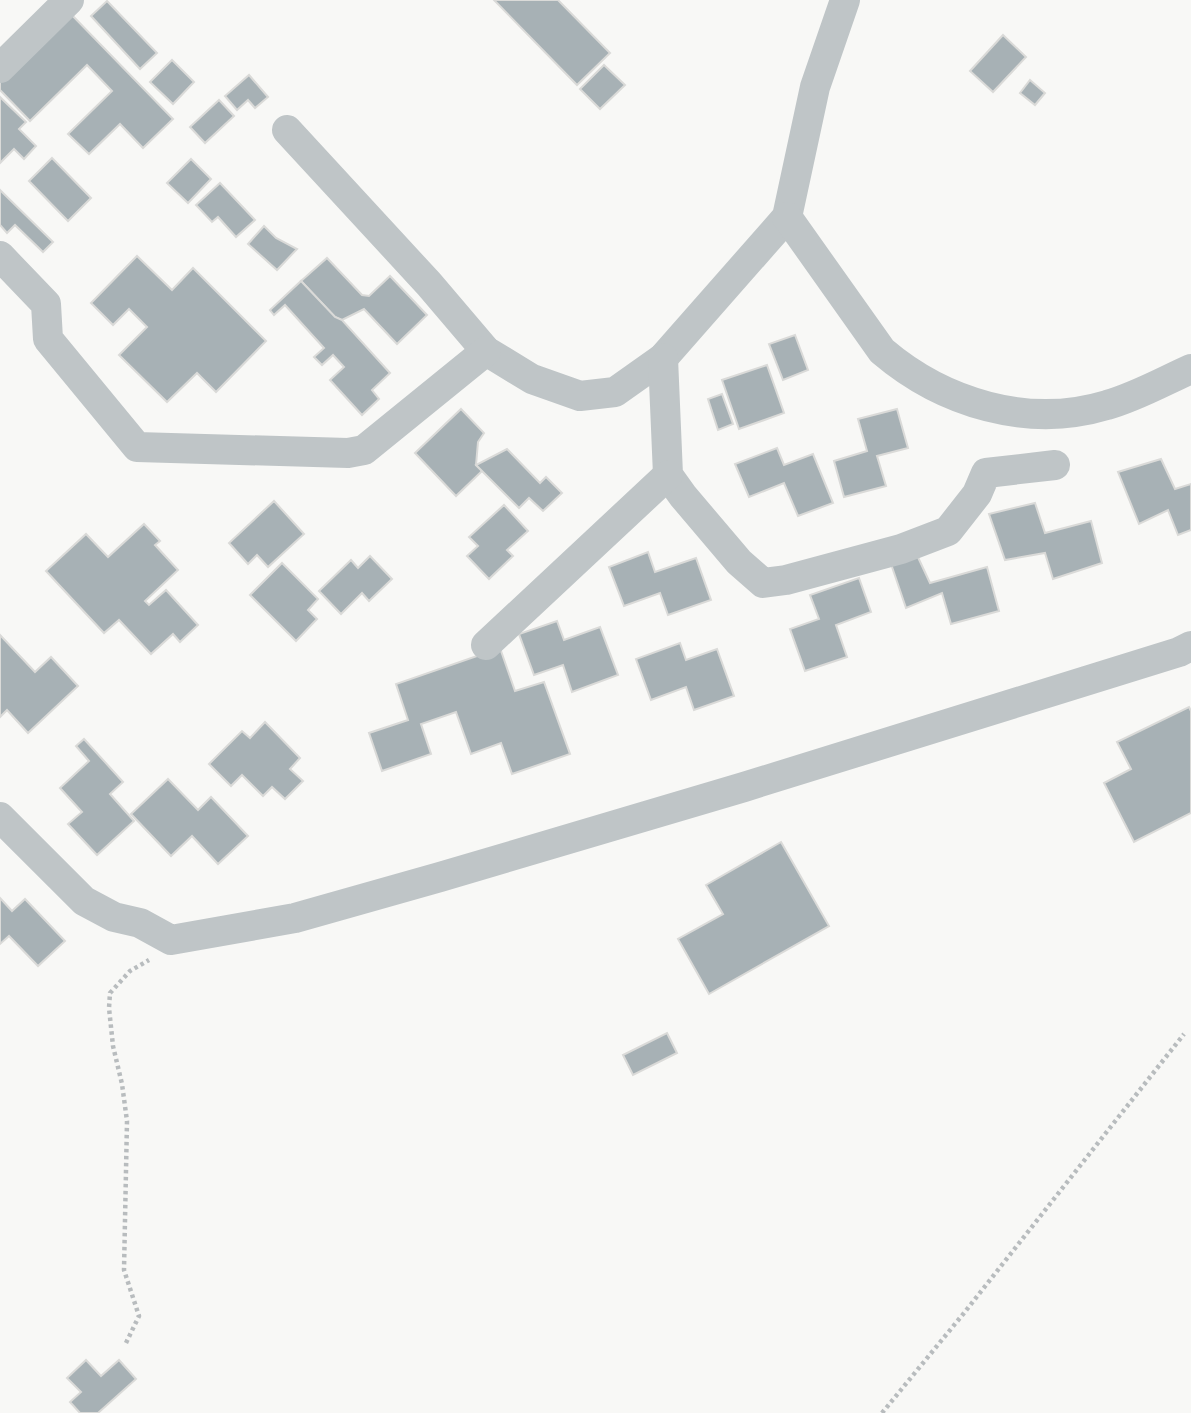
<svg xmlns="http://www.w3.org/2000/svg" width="1191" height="1413" viewBox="0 0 1191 1413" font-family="'Varela Round',sans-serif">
	<rect width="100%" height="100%" fill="#f8f8f6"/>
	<!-- building -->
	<g fill="#a7b1b5" stroke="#dadad8" stroke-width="2">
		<path d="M494,0H558L610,53L577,85Z"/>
		<path d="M107,1L157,53L140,69L91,16Z"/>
		<path d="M67,10L173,119L143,148L120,124L89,154L68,134L112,91L87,65L30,121L0,90V75Z"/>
		<path d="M1003,35L1026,57L993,92L970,71Z"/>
		<path d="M172,60L194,82L173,104L150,82Z"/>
		<path d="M604,65L625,85L600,109L580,89Z"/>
		<path d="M249,75L268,97L255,108L248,100L237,110L225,96Z"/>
		<path d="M1030,80L1045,93L1035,105L1020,93Z"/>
		<path d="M0,97L26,122L19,129L36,146L24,159L14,149L0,163Z"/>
		<path d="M219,100L234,116L205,143L190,127Z"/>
		<path d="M52,158L91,198L68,221L29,181Z"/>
		<path d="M191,159L211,179L188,203L167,183Z"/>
		<path d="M220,183L255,220L236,237L218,217L212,222L196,205Z"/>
		<path d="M0,190L53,242L43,252L15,225L7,233L0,225Z"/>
		<path d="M264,226L276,238L297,249L277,270L248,244Z"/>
		<path d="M137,256L172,290L193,268L266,341L216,392L197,373L167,402L119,355L147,327L129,309L113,325L91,303Z"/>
		<path d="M327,258L362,295L369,296L390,276L427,315L397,344L364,309L342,320L335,317L301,281Z"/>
		<path d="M301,281L335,317L342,320L390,373L372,390L379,399L362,415L330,380L344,367L333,355L322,365L314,357L324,348L285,305L274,315L270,310Z"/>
		<path d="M795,335L808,370L783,380L769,344Z"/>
		<path d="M767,365L784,413L739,429L722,380Z"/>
		<path d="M722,394L733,424L718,430L708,399Z"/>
		<path d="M461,409L484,433L478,442L476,465L482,471L456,496L415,453Z"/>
		<path d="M897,409L908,448L877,456L886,486L844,497L834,461L867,451L858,419Z"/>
		<path d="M777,448L784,465L813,454L833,503L798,516L784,483L749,497L735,464Z"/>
		<path d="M507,449L540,483L546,477L562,493L543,511L529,498L519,508L476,465Z"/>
		<path d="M1161,459L1175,489L1191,484V530L1178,535L1168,510L1139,524L1118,472Z"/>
		<path d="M274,501L304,534L268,567L257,555L248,564L229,543Z"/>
		<path d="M1035,503L1045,533L1091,521L1102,563L1053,579L1045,553L1005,560L989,514Z"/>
		<path d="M504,505L528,531L507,550L513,556L489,579L467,556L478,546L469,537Z"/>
		<path d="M144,524L160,541L155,545L178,570L145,601L149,605L166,590L198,625L180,642L173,634L151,654L119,620L104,633L46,571L86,534L108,557Z"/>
		<path d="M648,552L655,572L696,558L711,600L668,615L660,593L624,606L609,567Z"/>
		<path d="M916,553L930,583L987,567L999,611L951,624L942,593L906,608L890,561Z"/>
		<path d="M370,556L392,579L369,601L362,593L341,614L319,591L351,560L358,568Z"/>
		<path d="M282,563L318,599L308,610L317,619L296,641L250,595Z"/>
		<path d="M859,578L871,612L836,625L847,657L805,671L790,629L819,619L810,595Z"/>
		<path d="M557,621L564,640L600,627L618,675L572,692L563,665L534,675L519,634Z"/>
		<path d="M0,635L35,672L51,657L78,686L28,733L7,710L0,717Z"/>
		<path d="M680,643L686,660L717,649L734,696L694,710L686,687L651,700L636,659Z"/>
		<path d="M500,648L515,691L544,682L570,754L512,774L501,743L471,754L456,712L421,724L431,754L382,771L369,733L408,720L396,684Z"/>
		<path d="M1189,707L1191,711V813L1134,842L1104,783L1131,769L1117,742Z"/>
		<path d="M265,722L300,758L290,769L303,781L285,799L272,787L263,796L242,775L231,786L209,764L242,731L250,738Z"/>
		<path d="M84,739L123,782L110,794L134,821L97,855L68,824L82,812L60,788L89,761L76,746Z"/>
		<path d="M168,779L198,810L211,797L248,836L218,864L192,836L171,856L131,814Z"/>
		<path d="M781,842L829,926L709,994L678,939L723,914L706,885Z"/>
		<path d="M0,898L12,911L25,899L65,941L38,966L9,936L0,944Z"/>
		<path d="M667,1033L677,1053L633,1075L623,1055Z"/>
		<path d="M86,1360L101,1376L119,1360L136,1379L98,1413H80L70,1402L81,1392L67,1378Z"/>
	</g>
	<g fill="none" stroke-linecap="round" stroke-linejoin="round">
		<!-- path -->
		<g stroke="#b8bcbe" stroke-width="4.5" stroke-dasharray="3.5 3.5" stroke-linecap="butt">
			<path d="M126,1343L139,1316L124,1270L127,1121L122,1084L113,1046L109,1008L110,993L130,971L149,960"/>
			<path d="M882,1413L964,1313L1184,1034"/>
		</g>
		<!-- minor -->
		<g stroke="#bfc5c7" stroke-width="30">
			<path d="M0,68L69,0"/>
			<path d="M287,130L429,284L486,351L532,379L580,396L615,392L663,358L787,217L815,87L845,0"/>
			<path d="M787,217L882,351C943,403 1028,429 1107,405C1136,397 1164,381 1191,369"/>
			<path d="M0,256L46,304L48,339L137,447L348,453L364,450L486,351"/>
			<path d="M663,358L668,475L683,496L739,562L763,583L786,580L901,549L948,531L977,494L986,473L1055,465"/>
			<path d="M486,645L668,475"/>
			<path d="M0,817L84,901L114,917L140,923L171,940L295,918L440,877L744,787L1179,652L1191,646"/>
		</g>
	</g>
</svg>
